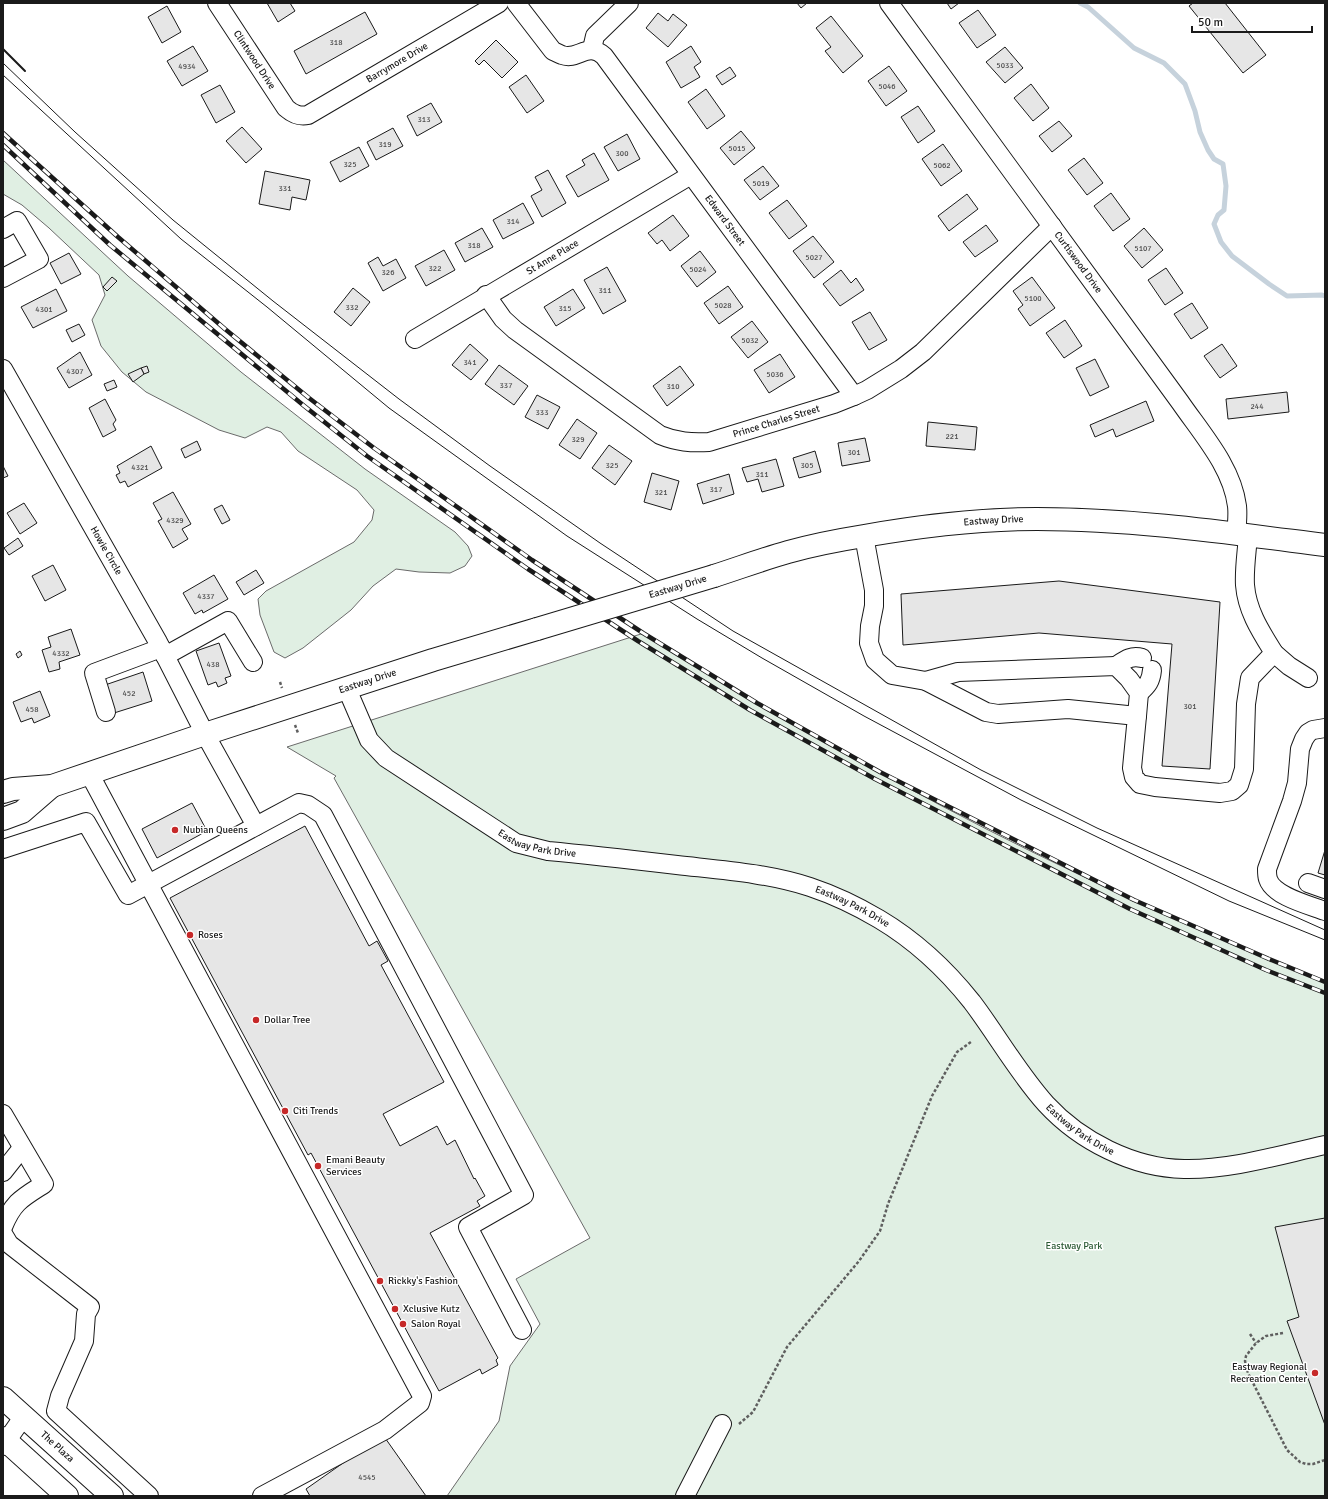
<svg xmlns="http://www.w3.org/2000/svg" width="1328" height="1499" viewBox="0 0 1328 1499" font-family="Signika,sans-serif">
	<rect width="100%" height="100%" fill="#fff"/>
	<!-- green -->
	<g fill="#e0efe3" stroke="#6a6a6a">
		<path d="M3,160L128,276L241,372L365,469L455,532L468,546L472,556L465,566L450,573L419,572L396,569L373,586L351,610L303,648L285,658L274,652L260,615L258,599L266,591L354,542L372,520L374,510L357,490L298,451L281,432L267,427L245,438L219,430L146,392L122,372L101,346L92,320L105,295L99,275L49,228L22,205L3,194Z"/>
		<path d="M644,633C741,693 839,752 940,805C1065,871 1194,929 1325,982V1496H447L499,1421L510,1366L540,1324L516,1279L590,1238L334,778L336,776L287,747Z"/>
	</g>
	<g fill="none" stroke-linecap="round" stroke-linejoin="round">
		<!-- stream -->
		<path stroke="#c6d2dc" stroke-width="5" d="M1080,3L1088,7L1134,48L1164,63L1185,84L1195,111L1200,132L1208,150L1214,159L1223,164L1226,186L1224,210L1218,215L1214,224L1221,242L1232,256L1269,284L1287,296L1322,295L1325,296"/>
	</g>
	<!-- building -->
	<g fill="#e6e6e6" stroke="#1a1a1a">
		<path d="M267,3H290L295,11L278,22Z"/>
		<path d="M797,3H807L801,8Z"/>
		<path d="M947,3H959L951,9Z"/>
		<path d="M1193,3H1225L1266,55L1243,73L1189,6Z"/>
		<path d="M167,6L181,32L162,43L148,17Z"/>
		<path d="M978,10L996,35L977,48L959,23Z"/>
		<path d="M365,12L377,34L306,74L294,51Z"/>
		<path d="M658,13L668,21L673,14L687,25L668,47L646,28Z"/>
		<path d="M831,16L863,56L843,73L825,51L831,47L816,28Z"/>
		<path d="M496,40L518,62L502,78L484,60L479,65L475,61Z"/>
		<path d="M193,46L208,71L182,86L167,61Z"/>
		<path d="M691,46L701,62L694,67L700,77L681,88L666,62Z"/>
		<path d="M1005,47L1023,68L1005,83L986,62Z"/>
		<path d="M889,66L907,91L886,106L868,81Z"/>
		<path d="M730,67L736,76L722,85L716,76Z"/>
		<path d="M526,75L544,101L527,113L509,87Z"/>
		<path d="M1031,84L1049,108L1033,121L1014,98Z"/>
		<path d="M220,85L235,112L216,123L201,95Z"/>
		<path d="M706,89L725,116L707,129L688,102Z"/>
		<path d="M431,103L442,122L417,136L407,116Z"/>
		<path d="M918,106L935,131L918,143L901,117Z"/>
		<path d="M1059,121L1072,136L1052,152L1039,136Z"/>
		<path d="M242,127L262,149L246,163L226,141Z"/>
		<path d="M393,128L403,146L376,160L367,142Z"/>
		<path d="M741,131L755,148L734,165L720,148Z"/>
		<path d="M627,134L640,159L618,171L604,147Z"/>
		<path d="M943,144L962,171L941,186L922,159Z"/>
		<path d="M359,147L369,166L340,182L330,162Z"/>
		<path d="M594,153L609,180L578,197L566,176L585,165L582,160Z"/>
		<path d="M1084,158L1103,183L1087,195L1068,170Z"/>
		<path d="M763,166L779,186L760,200L744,180Z"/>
		<path d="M548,170L566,203L542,217L531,196L542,190L535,177Z"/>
		<path d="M265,171L310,180L306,200L292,197L290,210L259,204Z"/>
		<path d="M1111,193L1130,219L1113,231L1094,206Z"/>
		<path d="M967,194L978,209L949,231L938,216Z"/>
		<path d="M787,200L807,226L789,239L769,213Z"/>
		<path d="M523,203L534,223L503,239L493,220Z"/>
		<path d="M673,215L689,236L670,251L662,240L657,244L648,233Z"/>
		<path d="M986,225L998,241L975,257L963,242Z"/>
		<path d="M482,228L493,247L465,262L455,243Z"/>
		<path d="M1144,228L1163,250L1142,268L1124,246Z"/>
		<path d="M813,236L834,262L814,278L793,251Z"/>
		<path d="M444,250L455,270L426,286L415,266Z"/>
		<path d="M700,251L716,272L697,287L681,266Z"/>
		<path d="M69,253L81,274L61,284L50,263Z"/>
		<path d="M378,257L383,266L396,259L406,278L383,291L368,263Z"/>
		<path d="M607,267L626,301L603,314L584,280Z"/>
		<path d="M1166,268L1183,293L1165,305L1148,280Z"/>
		<path d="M841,270L851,283L856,278L864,290L840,306L823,284Z"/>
		<path d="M112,277L117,281L107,291L103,287Z"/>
		<path d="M1032,277L1055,308L1030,326L1018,309L1023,305L1013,291Z"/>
		<path d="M728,286L743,307L719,324L704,303Z"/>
		<path d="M353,288L370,302L351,326L334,312Z"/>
		<path d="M56,289L67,311L33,328L21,307Z"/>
		<path d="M573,289L585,308L556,326L544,307Z"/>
		<path d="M1192,303L1208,328L1191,339L1174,314Z"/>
		<path d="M870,312L887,340L869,350L852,322Z"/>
		<path d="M1065,320L1082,346L1064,358L1046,333Z"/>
		<path d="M752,321L768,342L748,358L731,337Z"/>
		<path d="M79,324L85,335L72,342L66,330Z"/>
		<path d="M470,344L488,360L471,380L452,365Z"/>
		<path d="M1222,344L1237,366L1220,378L1204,356Z"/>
		<path d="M80,352L92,375L69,388L57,368Z"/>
		<path d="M780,354L795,377L769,393L754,370Z"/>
		<path d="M1095,359L1109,387L1090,396L1076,368Z"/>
		<path d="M499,365L528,386L514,405L485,384Z"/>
		<path d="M147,366L149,372L144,374L141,368Z"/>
		<path d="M680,366L694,385L667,406L653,386Z"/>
		<path d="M141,368L144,374L133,382L128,374Z"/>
		<path d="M114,380L117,387L107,391L104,384Z"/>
		<path d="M1287,392L1289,412L1228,419L1226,399Z"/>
		<path d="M537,395L560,407L548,429L525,417Z"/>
		<path d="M105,399L116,420L113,424L116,430L103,437L89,408Z"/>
		<path d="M1146,401L1154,421L1116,437L1113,429L1095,437L1090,425Z"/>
		<path d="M577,419L597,433L580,459L559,445Z"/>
		<path d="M928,422L977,427L975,450L926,446Z"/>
		<path d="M865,438L870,461L842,466L838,443Z"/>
		<path d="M197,441L201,450L185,458L181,449Z"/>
		<path d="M609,445L632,461L615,485L592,468Z"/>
		<path d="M151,446L162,468L128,487L125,481L120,483L116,475L120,473L117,466Z"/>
		<path d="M815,451L821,472L799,478L793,458Z"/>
		<path d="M776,459L784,486L762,492L758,479L747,482L742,468Z"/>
		<path d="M3,466L8,476L3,478Z"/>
		<path d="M652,473L679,481L671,510L644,502Z"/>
		<path d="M729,474L734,494L703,504L697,484Z"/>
		<path d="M173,492L191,524L182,529L188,539L173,548L158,521L162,519L153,503Z"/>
		<path d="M24,503L37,523L20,534L7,513Z"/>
		<path d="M222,505L230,520L222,524L214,509Z"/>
		<path d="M18,538L23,546L9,555L4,548Z"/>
		<path d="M53,565L66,590L45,601L32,576Z"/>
		<path d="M256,570L264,583L244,595L236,582Z"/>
		<path d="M214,575L228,599L203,613L202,610L195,614L183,593Z"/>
		<path d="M1059,581L1220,602L1210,769L1162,766L1172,644L1039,633L903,645L901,594Z"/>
		<path d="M71,629L80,655L59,662L60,669L49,672L42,650L51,647L48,637Z"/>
		<path d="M219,643L231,676L225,678L227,683L218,687L216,682L208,685L196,651Z"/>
		<path d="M20,651L22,655L18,658L16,654Z"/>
		<path d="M143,672L152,701L114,713L105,685Z"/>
		<path d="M40,691L50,716L34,723L32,718L21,722L13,702Z"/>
		<path d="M192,803L207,831L157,858L142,829Z"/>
		<path d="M305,826L369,946L377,941L388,961L381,965L444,1082L383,1114L400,1146L437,1126L447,1145L455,1140L474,1179L475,1178L485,1196L477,1201L480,1206L430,1233L498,1358L496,1360L498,1365L482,1374L480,1369L439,1391L311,1153L308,1155L170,898Z"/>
		<path d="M1325,850V875L1318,873Z"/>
		<path d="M1325,1218V1425L1287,1321L1299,1317L1275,1227Z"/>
		<path d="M383,1435L426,1496H310L306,1489Z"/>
	</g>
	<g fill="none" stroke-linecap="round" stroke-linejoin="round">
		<defs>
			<g id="minor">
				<path id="s1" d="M217,3L286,108C293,114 299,117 308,115L499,3"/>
				<path id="s2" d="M516,3L553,51C556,52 559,54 562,55C578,61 587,41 604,56L854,396"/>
				<path id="s3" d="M889,3L1180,402C1202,434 1232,467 1237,506C1238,515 1237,525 1236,534"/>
				<path d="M592,49L595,36L629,3"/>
				<path d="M3,229L17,221L39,259L3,278"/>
				<path id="s4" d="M486,295L503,319L515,330L660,435C677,442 691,443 709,442L834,404L854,396L867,390L901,369L923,352L1052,226"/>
				<path id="s5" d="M415,339L691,175"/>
				<path id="s6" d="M3,369L158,642L205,734L256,826"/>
				<path d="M864,536L874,590V606L870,626L869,643L875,660L892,675L926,681L986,712L998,714L1068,709L1137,716L1132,768L1134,777L1140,784L1155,787L1220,793L1232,791L1239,785L1244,769L1246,704L1250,678L1274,653C1261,632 1247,611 1245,585C1244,569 1247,551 1248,535"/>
				<path d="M1274,653L1289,666L1308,678"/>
				<path d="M165,656L228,621L253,662"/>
				<path d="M1116,666C1125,660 1131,655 1142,658"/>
				<path d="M926,681L958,672L1116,666L1129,679L1139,693L1137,716"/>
				<path id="s7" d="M347,689L369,740L386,758L516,843L548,851C591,855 634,860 677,865C721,870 767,873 810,887C834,895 857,906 879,919C916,941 945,968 972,1002C997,1035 1018,1073 1046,1104C1080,1141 1133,1168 1184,1169C1231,1170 1279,1155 1325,1145"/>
				<path d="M1139,693C1148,685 1151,681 1152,670"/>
				<path d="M106,712L94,673L161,648"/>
				<path d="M1325,728L1313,730L1308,733L1304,739L1300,749L1297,783L1292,801L1267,869C1267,872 1267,876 1268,879C1273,896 1309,905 1325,911"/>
				<path d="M89,773L422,1396L420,1403L385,1430L262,1496"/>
				<path d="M3,849L86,822L128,895L299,803L308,805L323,815L524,1195L468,1227L522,1330"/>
				<path d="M1308,883L1325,889"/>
				<path d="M3,1114L44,1184C22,1198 13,1202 3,1227"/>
				<path d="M3,1172L22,1148"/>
				<path d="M3,1234L9,1244L90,1307L86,1314L84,1341L60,1396L56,1411L149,1496"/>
				<path d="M3,1446L24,1416"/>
				<path d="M685,1496L722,1424"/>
			</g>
			<g id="major">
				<path id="s8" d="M714,576C739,568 763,559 788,552C813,545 839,540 864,536C921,526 979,519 1037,519C1134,519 1230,533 1325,545"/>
				<path id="s9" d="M3,792L13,789L52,786L205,734L433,660L537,629"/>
				<path d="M3,819L22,812L52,786"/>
				<path id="s10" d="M3,1398L112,1496"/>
				<path d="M3,1438L67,1496"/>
			</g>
		</defs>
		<!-- minor casing -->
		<use href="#minor" stroke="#1a1a1a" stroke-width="20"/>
		<!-- major casing -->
		<use href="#major" stroke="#1a1a1a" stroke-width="24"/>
		<!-- path -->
		<g stroke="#5f5f5f" stroke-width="2.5" stroke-dasharray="3 2" stroke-linecap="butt">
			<path d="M280,682L282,688"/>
			<path d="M295,725L298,733"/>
			<path d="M1283,1333L1266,1336L1256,1343L1246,1356L1245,1361L1248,1373L1287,1450L1300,1462L1306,1464H1313L1325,1460"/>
			<path d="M1250,1334L1256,1343"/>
			<path d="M739,1424L753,1412L787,1347L859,1261L880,1231L888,1204L932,1096L957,1052L971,1042"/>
		</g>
		<!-- minor -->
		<use href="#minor" stroke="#fff" stroke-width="18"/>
		<!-- major -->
		<use href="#major" stroke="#fff" stroke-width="22"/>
		<!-- tram -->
		<g stroke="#1a1a1a" stroke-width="1">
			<path d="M3,63L75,132L173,220L273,301L399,399L490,466L600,543L733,631L981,770L1097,828L1325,930"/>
			<path d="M3,75L181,239L267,307L389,408L567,536L697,619L762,658L864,716L1021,800L1229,901L1325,940"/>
		</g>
		<defs>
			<g id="rail">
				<path d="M3,133L118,237L225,329L309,398L374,448L532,560L643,633L757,703L880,772L1134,900L1269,959L1325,982"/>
				<path d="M3,145L110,245L303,405L367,456L528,569L638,641L750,710L875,779L1130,909L1266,970L1325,993"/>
			</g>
		</defs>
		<!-- rail casing -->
		<use href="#rail" stroke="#1a1a1a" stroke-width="4.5"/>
		<!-- rail -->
		<use href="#rail" stroke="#fff" stroke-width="3" stroke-dasharray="9" stroke-linecap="butt"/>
		<defs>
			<g id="major-bridge">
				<path id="s11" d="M537,629L714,576"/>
			</g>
		</defs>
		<!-- major-bridge casing -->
		<use href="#major-bridge" stroke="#1a1a1a" stroke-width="24" stroke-linecap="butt"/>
		<!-- major-bridge -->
		<use href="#major-bridge" stroke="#fff" stroke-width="22"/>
		<!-- wall -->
		<path stroke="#1a1a1a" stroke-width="2" d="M3,49L25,71"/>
	</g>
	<!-- markers -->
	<g fill="#c62828" stroke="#fff" stroke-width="1.5">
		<circle cx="175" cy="830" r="4"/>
		<circle cx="190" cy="935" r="4"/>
		<circle cx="256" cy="1020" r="4"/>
		<circle cx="285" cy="1111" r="4"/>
		<circle cx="318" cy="1166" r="4"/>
		<circle cx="380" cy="1281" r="4"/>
		<circle cx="395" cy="1309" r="4"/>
		<circle cx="403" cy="1324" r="4"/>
		<circle cx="1315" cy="1373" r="4"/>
	</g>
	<g text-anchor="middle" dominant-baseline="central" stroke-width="3" stroke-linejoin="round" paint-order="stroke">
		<!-- number labels -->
		<g font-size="8" fill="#4d4d4d">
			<text x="336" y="42">318</text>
			<text x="1005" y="65">5033</text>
			<text x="187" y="66">4934</text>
			<text x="887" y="86">5046</text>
			<text x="424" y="119">313</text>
			<text x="385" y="144">319</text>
			<text x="737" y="148">5015</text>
			<text x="622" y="153">300</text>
			<text x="350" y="164">325</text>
			<text x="942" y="165">5062</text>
			<text x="761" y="183">5019</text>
			<text x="285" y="188">331</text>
			<text x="513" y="221">314</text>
			<text x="474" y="245">318</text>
			<text x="1143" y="248">5107</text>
			<text x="814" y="257">5027</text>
			<text x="435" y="268">322</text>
			<text x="698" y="269">5024</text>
			<text x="388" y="272">326</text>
			<text x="605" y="290">311</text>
			<text x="1033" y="298">5100</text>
			<text x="723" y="305">5028</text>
			<text x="352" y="307">332</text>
			<text x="565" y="308">315</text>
			<text x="44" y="309">4301</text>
			<text x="750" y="340">5032</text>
			<text x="470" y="362">341</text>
			<text x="75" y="371">4307</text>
			<text x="775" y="374">5036</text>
			<text x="506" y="385">337</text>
			<text x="673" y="386">310</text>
			<text x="1257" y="406">244</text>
			<text x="542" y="412">333</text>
			<text x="952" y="436">221</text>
			<text x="578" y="439">329</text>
			<text x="854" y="452">301</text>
			<text x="612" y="465">325</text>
			<text x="807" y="465">305</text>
			<text x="140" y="467">4321</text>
			<text x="762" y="474">311</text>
			<text x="716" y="489">317</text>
			<text x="661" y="492">321</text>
			<text x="175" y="520">4329</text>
			<text x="206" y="596">4337</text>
			<text x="61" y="653">4332</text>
			<text x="213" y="664">438</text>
			<text x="129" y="693">452</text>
			<text x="1190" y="706">301</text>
			<text x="32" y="709">458</text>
			<text x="367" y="1477">4545</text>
		</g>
		<!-- street labels -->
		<g font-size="10" fill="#1a1a1a" stroke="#fff">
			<text stroke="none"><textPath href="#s1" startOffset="68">Clintwood Drive</textPath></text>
			<text stroke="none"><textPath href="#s1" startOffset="253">Barrymore Drive</textPath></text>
			<text stroke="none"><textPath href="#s2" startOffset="319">Edward Street</textPath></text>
			<text stroke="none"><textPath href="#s5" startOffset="160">St Anne Place</textPath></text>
			<text stroke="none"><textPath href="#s3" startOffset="321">Curtiswood Drive</textPath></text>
			<text stroke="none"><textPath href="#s4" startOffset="345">Prince Charles Street</textPath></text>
			<text stroke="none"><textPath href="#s8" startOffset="286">Eastway Drive</textPath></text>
			<text stroke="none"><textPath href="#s6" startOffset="209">Howie Circle</textPath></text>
			<text stroke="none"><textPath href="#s11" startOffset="147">Eastway Drive</textPath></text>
			<text stroke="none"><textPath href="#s9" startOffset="382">Eastway Drive</textPath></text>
			<text stroke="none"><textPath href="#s7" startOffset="256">Eastway Park Drive</textPath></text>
			<text stroke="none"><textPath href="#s7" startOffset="580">Eastway Park Drive</textPath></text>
			<text stroke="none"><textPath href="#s7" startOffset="904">Eastway Park Drive</textPath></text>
			<text stroke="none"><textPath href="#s10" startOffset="73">The Plaza</textPath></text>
		</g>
		<!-- poi labels -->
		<g font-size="10" fill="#1a1a1a" stroke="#fff" text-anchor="start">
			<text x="183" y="830">Nubian Queens</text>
			<text x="198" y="935">Roses</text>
			<text x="264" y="1020">Dollar Tree</text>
			<text x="293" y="1111">Citi Trends</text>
			<text x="326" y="1160">Emani Beauty<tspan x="326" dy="12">Services</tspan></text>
			<text x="388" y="1281">Rickky's Fashion</text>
			<text x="403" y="1309">Xclusive Kutz</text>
			<text x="411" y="1324">Salon Royal</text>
			<text x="1307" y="1367" text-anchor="end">Eastway Regional<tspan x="1307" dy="12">Recreation Center</tspan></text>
		</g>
		<!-- park labels -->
		<g font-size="10" fill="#2b5a34" stroke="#fff">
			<text x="1074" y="1246">Eastway Park</text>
		</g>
	</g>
	<!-- border -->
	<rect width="1328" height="1499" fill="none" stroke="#1a1a1a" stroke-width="8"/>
	<!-- scale -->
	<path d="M1192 26v6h120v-6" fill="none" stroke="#1a1a1a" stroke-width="2"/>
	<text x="1198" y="26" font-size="12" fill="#1a1a1a" stroke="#ffffff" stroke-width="3" paint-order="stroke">50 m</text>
</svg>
